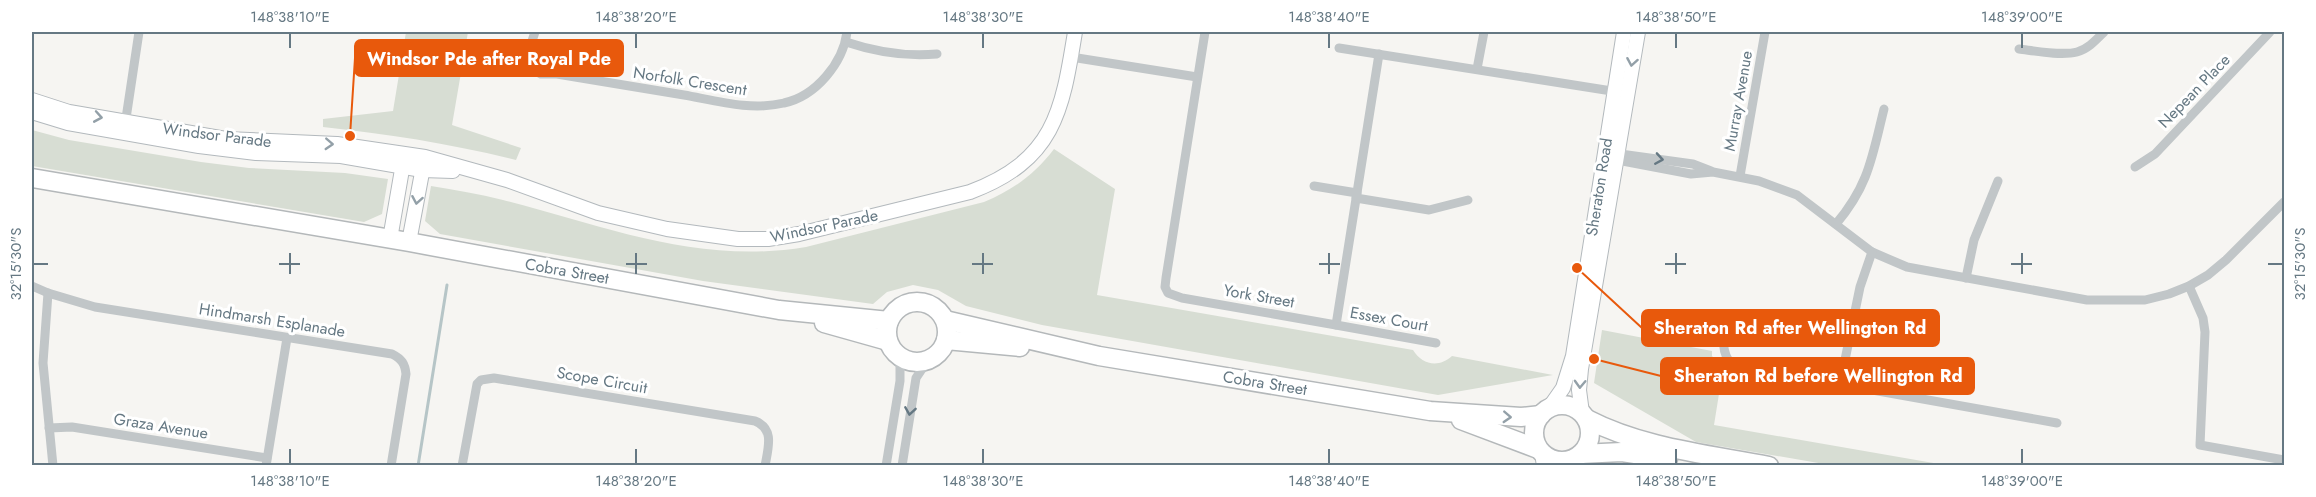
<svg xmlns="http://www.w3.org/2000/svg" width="2316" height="497" viewBox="0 0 2316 497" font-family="Jost,sans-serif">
	<rect width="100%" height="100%" fill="#f6f5f2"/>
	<!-- green -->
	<g fill="#d7ddd3">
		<path d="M406,32H468L452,125L521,148L516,160C452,144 388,134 323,127V119L393,111Z"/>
		<path d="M32,130L69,140L201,162L249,168L345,173L388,179L382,214L364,222L32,166Z"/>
		<path d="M1054,149L1115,189L1097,295L1413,350C1422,365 1439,368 1452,356L1553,375L1438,395L1042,325L966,306L938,290L913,285L887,292L873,304L703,281L440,234L425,221L431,186C455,190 479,194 503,200C604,226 699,265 806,247L984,202C1013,190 1035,174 1054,149Z"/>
		<path d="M1602,330L1712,351V356L1723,369L1714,425L1945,465H1830L1696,442L1594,383Z"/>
	</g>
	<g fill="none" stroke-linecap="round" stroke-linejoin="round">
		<!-- stream -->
		<path stroke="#b6c5c7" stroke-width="3" d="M418,466L447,285"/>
		<defs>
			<g id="secondary">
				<path d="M32,100L69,112L226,139L337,144L425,157L507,180L598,213L667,229L738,239H768L799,234L970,192C1054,160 1062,113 1075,32"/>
				<path d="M32,112L68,123L199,146L256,153L341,156L422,170L453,171"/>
				<path d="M390,239L404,158"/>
				<path d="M409,242L424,162"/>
				<path d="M1549,408L1563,388L1573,356L1624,32"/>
				<path d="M1582,413L1579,390L1581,369L1638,32"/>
				<path d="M1542,453L1544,466"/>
				<path d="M1570,466L1574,459"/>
			</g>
			<g id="highway">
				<path d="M32,178L409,242L779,310L889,321"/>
				<circle cx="917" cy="332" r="30"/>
				<path d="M945,320L1099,356L1430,411L1521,417L1541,415"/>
				<path d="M824,323L888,341"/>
				<path d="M946,340L1020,347"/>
				<circle cx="1562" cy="433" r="28"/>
				<path d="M1587,419C1643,448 1707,454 1769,466"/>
				<path d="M1461,420L1538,449"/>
				<path d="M1581,454L1622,452L1668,459"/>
			</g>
		</defs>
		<!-- secondary casing -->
		<use href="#secondary" stroke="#b3b9bd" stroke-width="16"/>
		<!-- highway casing -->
		<use href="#highway" stroke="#b4b8ba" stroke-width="21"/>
		<!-- street -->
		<g stroke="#c1c6c8" stroke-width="9">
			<path d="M535,32L527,56L529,67L541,74H557C599,81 642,88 684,95C717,101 751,111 784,103C816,96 843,63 847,32"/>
			<path d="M1205,32L1166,278L1165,287L1168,293L1182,298L1336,325L1379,54"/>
			<path d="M846,42C876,52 905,57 937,54"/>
			<path d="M1339,48L1618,92"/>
			<path d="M2019,49C2035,51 2061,56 2077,52C2088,49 2096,40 2104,32"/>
			<path d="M1071,57L1197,77"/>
			<path d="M1477,69L1484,32"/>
			<path d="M125,125L139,32"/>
			<path d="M1613,153L1693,164L1711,171"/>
			<path d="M1612,159L1691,174L1713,172L1759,181L1797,195L1872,252L1907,267L2087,300H2145L2169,294L2189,286L2208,275L2226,260L2284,202"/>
			<path d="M2135,167L2155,154L2270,32"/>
			<path d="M1740,176L1765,32"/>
			<path d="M1314,186L1357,193"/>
			<path d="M1356,198L1429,210L1468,200"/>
			<path d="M1836,224C1869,185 1872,157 1884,109"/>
			<path d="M1966,278L1974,240L1998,181"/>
			<path d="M32,286L48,293L95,307L392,354C402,359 405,364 406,374L391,466"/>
			<path d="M2189,286L2203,318L2205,332L2200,445L2284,460"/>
			<path d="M48,293L43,363L53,466"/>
			<path d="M1726,314C1724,332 1719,351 1732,365L2057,423"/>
			<path d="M1336,325L1436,343"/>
			<path d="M1840,384L1860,287L1872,252"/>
			<path d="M49,428L72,427L267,458"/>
			<path d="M266,466L287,338"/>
			<path d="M462,466L477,384L481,380L494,378L755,421C775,429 768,448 765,466"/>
			<path d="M886,466L900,381V357"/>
			<path d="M902,466L916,378L928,360"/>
		</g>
		<!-- secondary -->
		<use href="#secondary" stroke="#fff" stroke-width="14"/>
		<!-- highway -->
		<use href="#highway" stroke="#fff" stroke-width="18"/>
	</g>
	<!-- one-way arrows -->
	<defs><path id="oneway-chevron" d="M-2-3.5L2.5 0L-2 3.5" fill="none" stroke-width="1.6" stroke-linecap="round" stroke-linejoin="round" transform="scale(1.5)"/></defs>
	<g stroke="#93a0a8">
		<use href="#oneway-chevron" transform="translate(1632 62) rotate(100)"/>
		<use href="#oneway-chevron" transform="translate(98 117) rotate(10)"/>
		<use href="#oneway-chevron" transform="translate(329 144) rotate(3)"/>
		<use href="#oneway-chevron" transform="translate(417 200) rotate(100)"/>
		<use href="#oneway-chevron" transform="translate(1580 384) rotate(92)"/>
		<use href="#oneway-chevron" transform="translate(1507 417) rotate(3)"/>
	</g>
	<g stroke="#657883">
		<use href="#oneway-chevron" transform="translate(1659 159) rotate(9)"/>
		<use href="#oneway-chevron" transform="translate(910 411) rotate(99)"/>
	</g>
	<!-- ticks -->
	<path fill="none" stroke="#657883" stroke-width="2" d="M290,33V48M636,33V48M983,33V48M1329,33V48M1676,33V48M2022,33V48M290,253V274M636,253V274M983,253V274M1329,253V274M1676,253V274M2022,253V274M33,264H48M279,264H300M626,264H647M972,264H993M1319,264H1340M1665,264H1686M2011,264H2032M2268,264H2283M290,449V464M636,449V464M983,449V464M1329,449V464M1676,449V464M2022,449V464"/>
	<g text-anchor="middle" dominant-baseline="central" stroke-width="6" stroke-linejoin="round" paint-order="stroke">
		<!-- street labels -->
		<g font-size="16" fill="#657883" stroke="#fff">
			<text transform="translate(690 81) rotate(9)">Norfolk Crescent</text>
			<text transform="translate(2194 91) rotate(-46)">Nepean Place</text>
			<text transform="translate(1738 101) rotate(-80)">Murray Avenue</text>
			<text transform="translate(217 135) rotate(7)">Windsor Parade</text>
			<text transform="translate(1599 187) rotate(-81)">Sheraton Road</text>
			<text transform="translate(824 226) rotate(-12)">Windsor Parade</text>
			<text transform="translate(567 271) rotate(10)">Cobra Street</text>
			<text transform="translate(1259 296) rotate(10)">York Street</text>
			<text transform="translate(1389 319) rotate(10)">Essex Court</text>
			<text transform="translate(272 320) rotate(9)">Hindmarsh Esplanade</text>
			<text transform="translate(602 380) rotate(10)">Scope Circuit</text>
			<text transform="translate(1265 383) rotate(9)">Cobra Street</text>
			<text transform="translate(161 426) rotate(9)">Graza Avenue</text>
		</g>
	</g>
	<!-- callouts -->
	<path fill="none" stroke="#e8590c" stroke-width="2" d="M350 136L355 58M1577 268L1642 328M1594 359L1661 376"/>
	<g fill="#e8590c" stroke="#fff" stroke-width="2">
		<circle cx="350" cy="136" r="6"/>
		<circle cx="1577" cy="268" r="6"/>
		<circle cx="1594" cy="359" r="6"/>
	</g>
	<g fill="#e8590c" stroke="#e8590c" stroke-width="2">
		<rect x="355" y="40" width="268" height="36" rx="6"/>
		<rect x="1642" y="310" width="297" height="36" rx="6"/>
		<rect x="1661" y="358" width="313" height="36" rx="6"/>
	</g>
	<g font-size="18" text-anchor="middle" font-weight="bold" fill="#fff">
		<text x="489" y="65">Windsor Pde after Royal Pde</text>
		<text x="1790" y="334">Sheraton Rd after Wellington Rd</text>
		<text x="1818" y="382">Sheraton Rd before Wellington Rd</text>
	</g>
	<!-- border -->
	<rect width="2316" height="497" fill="none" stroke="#ffffff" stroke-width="66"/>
	<rect x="33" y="33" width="2250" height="431" fill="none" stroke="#657883" stroke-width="2"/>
	<g font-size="15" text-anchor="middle" fill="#657883">
		<text x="290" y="22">148°38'10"E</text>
		<text x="636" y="22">148°38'20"E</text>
		<text x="983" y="22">148°38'30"E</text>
		<text x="1329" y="22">148°38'40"E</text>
		<text x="1676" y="22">148°38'50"E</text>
		<text x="2022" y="22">148°39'00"E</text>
		<text transform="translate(16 264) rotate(-90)" y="5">32°15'30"S</text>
		<text transform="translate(2300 264) rotate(-90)" y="5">32°15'30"S</text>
		<text x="290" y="486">148°38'10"E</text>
		<text x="636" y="486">148°38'20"E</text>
		<text x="983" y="486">148°38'30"E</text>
		<text x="1329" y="486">148°38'40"E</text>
		<text x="1676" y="486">148°38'50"E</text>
		<text x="2022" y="486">148°39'00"E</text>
	</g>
</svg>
